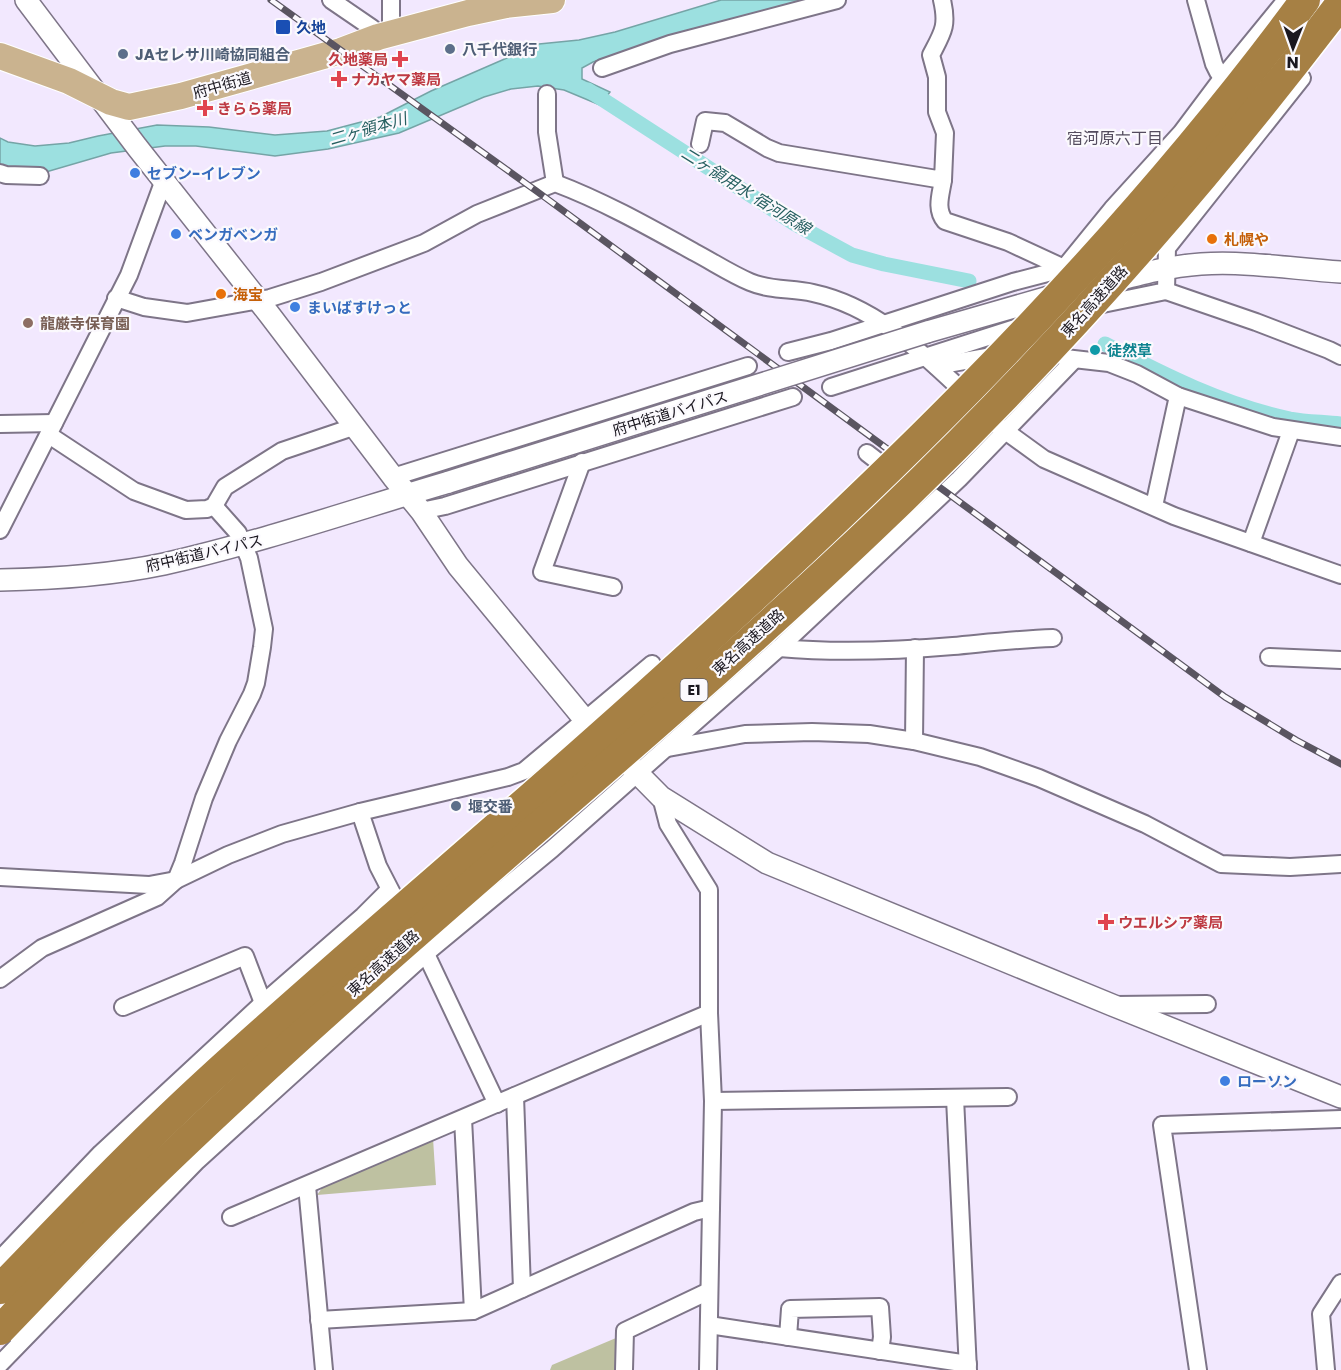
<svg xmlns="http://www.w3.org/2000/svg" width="1341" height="1370" viewBox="0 0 1341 1370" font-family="Poppins,'Noto Sans JP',sans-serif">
	<rect width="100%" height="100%" fill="#f2e8fe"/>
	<!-- green -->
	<g fill="#bec1a1">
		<path d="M433,1138L436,1185L317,1195L322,1188Z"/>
		<path d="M616,1338L622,1343L621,1370H550L552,1365Z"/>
	</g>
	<!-- water -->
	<path fill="#9ce0e0" stroke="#75a4a6" stroke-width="1.5" d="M721,0H809L691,30L593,62L582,68V79L610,92L600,105L564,90L538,86L511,89L484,97L399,133L328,149L275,156L196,146H165L111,153L46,172L0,167V138L8,142L35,146L69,143L98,136L157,125L209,127L275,135L327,131L380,117L431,91L539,44L579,40L615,32Z"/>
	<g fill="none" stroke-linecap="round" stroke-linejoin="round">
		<!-- canal -->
		<g stroke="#9ce0e0" stroke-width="15">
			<path d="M588,90L795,224L852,255L884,264L969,281"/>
			<path d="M1105,344C1164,375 1224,405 1290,419C1306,422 1324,422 1341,424"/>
		</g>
		<defs>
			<g id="minor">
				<path d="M331,0L372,28L378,37"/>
				<path d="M391,0V34"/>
				<path d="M1196,0L1214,64L1218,72L1223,77"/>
				<path d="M602,68L670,44L837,0"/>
				<path d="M547,94V132L555,183"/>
				<path d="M700,144L705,121L725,123L767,148L779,153L943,180L945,133L937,112V77L931,55C943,32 948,26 942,0"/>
				<path d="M0,173L6,175L40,176"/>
				<path d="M943,180C941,194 935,209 945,221L1008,242L1064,268"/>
				<path d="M1064,268L1112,209L1181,133L1223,77L1286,0"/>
				<path d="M1166,291L1256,322L1329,350L1341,356"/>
				<path d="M116,298L144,307L187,313L270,298L321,282L424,243L477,214L555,183C603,201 649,227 694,252C713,262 731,274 750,282C771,291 792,288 813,293C878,307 924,355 970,398"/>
				<path d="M1093,306L1166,291L1167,248L1302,78"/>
				<path d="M788,352L831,341L1013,282L1086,263"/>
				<path d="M1065,358L1109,363L1137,374L1178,396L1273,427L1341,437"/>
				<path d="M936,366L998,355"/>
				<path d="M831,387L1025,325"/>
				<path d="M0,424L54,423"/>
				<path d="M997,425L1044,459L1174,516L1341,575"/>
				<path d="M49,435L134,491L186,510L207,509L214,506L225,487L282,451L356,426"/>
				<path d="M867,453L893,473"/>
				<path d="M582,462L542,572L613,587"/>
				<path d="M393,477L748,366"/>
				<path d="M1154,506L1178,396"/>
				<path d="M421,511L445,506L793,397"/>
				<path d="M0,530L129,275L164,180"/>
				<path d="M1251,543L1291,431"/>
				<path d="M779,648C836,653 895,651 953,646C986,643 1019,639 1053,638"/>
				<path d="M1269,657L1341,660"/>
				<path d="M914,741L915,648"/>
				<path d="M668,748L745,734L812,732L869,734L914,741L980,757L1039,778L1145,824L1221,864L1290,867L1341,864"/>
				<path d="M661,797L668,824L709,890V1013L713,1101L708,1370"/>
				<path d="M360,812L378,866L394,897"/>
				<path d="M0,877L149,885L176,880L228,855L282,834L360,812L508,777L524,771L652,664"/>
				<path d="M426,954L497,1104"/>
				<path d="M0,979L42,948L157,897L176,880L183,863L204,798L228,741L252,694L256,683L262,647L264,629L249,558L238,533L214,506"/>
				<path d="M1116,1005L1207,1004"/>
				<path d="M123,1007L245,956L263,1003"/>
				<path d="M515,1096L522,1289"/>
				<path d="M955,1098L968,1370"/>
				<path d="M713,1101L1008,1097"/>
				<path d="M463,1119L473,1311"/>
				<path d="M307,1186L324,1370"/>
				<path d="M231,1217L709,1013"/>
				<path d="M0,1259L101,1153L263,1003L363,916L389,890"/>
				<path d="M319,1320L473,1311L694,1212L711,1208"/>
				<path d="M709,1325L968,1364"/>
				<path d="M788,1337L790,1309L880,1307L882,1337L880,1351"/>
				<path d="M0,1364L197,1161L431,949L552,849L779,648L959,479L1074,360"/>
				<path d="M624,1370L625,1331L709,1291"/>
				<path d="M1198,1370L1162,1125L1341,1119"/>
				<path d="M1326,1370L1321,1314L1341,1283"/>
			</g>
			<g id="tertiary">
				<path d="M26,0L137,147L269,314L393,477L421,511L458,566L585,720L661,797L767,863L1112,1005L1341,1097"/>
				<path d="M1110,282C1140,274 1170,266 1201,264C1248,261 1294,269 1341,272"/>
				<path d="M927,332L1059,294"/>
				<path d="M0,580C54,579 111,575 164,564C261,542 354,510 449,482"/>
			</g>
			<path id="primary" d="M0,56L69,81L111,102L129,107L181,96L341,51L378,37L468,13L506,5L552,0"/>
		</defs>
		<!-- minor casing -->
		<use href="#minor" stroke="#7e7588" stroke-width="20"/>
		<!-- tertiary casing -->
		<use href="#tertiary" stroke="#7e7588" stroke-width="24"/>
		<!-- primary casing -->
		<use href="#primary" stroke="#fff" stroke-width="28"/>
		<!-- minor -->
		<use href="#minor" stroke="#fff" stroke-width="16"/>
		<!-- tertiary -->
		<use href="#tertiary" stroke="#fff" stroke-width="21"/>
		<!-- primary -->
		<use href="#primary" stroke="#cab38f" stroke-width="26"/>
		<defs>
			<path id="rail" d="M271,0L535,190L1225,697L1296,740L1341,764"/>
		</defs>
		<!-- rail casing -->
		<use href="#rail" stroke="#5a5561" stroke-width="7"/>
		<!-- rail -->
		<use href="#rail" stroke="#fbf9fd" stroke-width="4.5" stroke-dasharray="14" stroke-linecap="butt"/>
		<defs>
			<path id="tertiary-bridge" d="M449,482L927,332"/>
			<g id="motorway-bridge">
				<path d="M0,1289C68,1218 136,1147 209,1080C336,964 469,853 597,739C852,512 1102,276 1305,0"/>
				<path d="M0,1330C37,1292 74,1252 112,1214C206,1120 305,1031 405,943C566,801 732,663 887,514C1052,356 1203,185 1341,3"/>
			</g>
		</defs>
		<!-- tertiary-bridge casing -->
		<use href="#tertiary-bridge" stroke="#7e7588" stroke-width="24" stroke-linecap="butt"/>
		<!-- motorway-bridge casing -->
		<use href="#motorway-bridge" stroke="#fff" stroke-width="33" stroke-linecap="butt"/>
		<!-- tertiary-bridge -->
		<use href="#tertiary-bridge" stroke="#fff" stroke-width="21"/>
		<!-- motorway-bridge -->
		<use href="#motorway-bridge" stroke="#a68044" stroke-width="30"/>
	</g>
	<!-- markers -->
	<rect fill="#1a4fb4" stroke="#fbf9fd" stroke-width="2" x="275" y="19" width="16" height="16" rx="3"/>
	<g fill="#5c6f8a" stroke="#fbf9fd" stroke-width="2">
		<circle cx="450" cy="49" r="6"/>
		<circle cx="123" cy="54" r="6"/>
		<circle cx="456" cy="806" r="6"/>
	</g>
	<g fill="#e0444e" stroke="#fbf9fd" stroke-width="2">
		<path d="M397 50h6v6h6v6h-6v6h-6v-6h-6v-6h6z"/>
		<path d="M336 70h6v6h6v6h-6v6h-6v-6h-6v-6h6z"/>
		<path d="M202 99h6v6h6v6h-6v6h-6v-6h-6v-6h6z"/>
		<path d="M1103 913h6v6h6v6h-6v6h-6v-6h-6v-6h6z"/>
	</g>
	<g fill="#3f7fe0" stroke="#fbf9fd" stroke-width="2">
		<circle cx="135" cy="173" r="6"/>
		<circle cx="176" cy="234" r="6"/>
		<circle cx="295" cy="307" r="6"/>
		<circle cx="1225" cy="1081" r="6"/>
	</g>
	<g fill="#e8710a" stroke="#fbf9fd" stroke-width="2">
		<circle cx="1212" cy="239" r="6"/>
		<circle cx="221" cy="294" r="6"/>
	</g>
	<circle fill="#8d6e63" stroke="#fbf9fd" stroke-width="2" cx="28" cy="323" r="6"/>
	<circle fill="#0f9aa8" stroke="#fbf9fd" stroke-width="2" cx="1095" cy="350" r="6"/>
	<g text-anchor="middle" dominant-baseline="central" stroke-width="4.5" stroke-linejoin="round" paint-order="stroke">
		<!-- shield labels -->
		<rect fill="#fbf9fd" stroke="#5e5b62" stroke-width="1.5" x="680.5" y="679" width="27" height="22" rx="4.5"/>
		<g font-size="14" font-weight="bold" fill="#1a171f">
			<text x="694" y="690">E1</text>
		</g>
		<!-- transit labels -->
		<g font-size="15" font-weight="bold" fill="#164399" stroke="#fbf9fd" text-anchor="start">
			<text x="296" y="27">久地</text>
		</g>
		<!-- service labels -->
		<g font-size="15" font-weight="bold" fill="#4e5e75" stroke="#fbf9fd" text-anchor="start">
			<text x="462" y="49">八千代銀行</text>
			<text x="135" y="54">JAセレサ川崎協同組合</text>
			<text x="468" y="806">堰交番</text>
		</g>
		<!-- health labels -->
		<g font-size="15" font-weight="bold" fill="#be3a42" stroke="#fbf9fd" text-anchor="start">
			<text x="388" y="59" text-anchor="end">久地薬局</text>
			<text x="351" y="79">ナカヤマ薬局</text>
			<text x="217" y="108">きらら薬局</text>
			<text x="1118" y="922">ウエルシア薬局</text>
		</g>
		<!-- street labels -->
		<g font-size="15" fill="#1a171f" stroke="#fbf9fd">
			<text transform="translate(222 85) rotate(-16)">府中街道</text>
			<text transform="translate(1094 301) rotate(-48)">東名高速道路</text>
			<text transform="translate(670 413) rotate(-17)">府中街道バイパス</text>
			<text transform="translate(204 553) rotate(-13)">府中街道バイパス</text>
			<text transform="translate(748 642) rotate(-42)">東名高速道路</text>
			<text transform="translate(383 963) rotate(-42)">東名高速道路</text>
		</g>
		<!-- shop labels -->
		<g font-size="15" font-weight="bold" fill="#366cbe" stroke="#fbf9fd" text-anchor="start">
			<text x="147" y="173">セブン-イレブン</text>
			<text x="188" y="234">ベンガベンガ</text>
			<text x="307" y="307">まいばすけっと</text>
			<text x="1237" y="1081">ローソン</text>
		</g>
		<!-- food labels -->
		<g font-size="15" font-weight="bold" fill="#c56008" stroke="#fbf9fd" text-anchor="start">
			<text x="1224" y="239">札幌や</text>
			<text x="233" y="294">海宝</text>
		</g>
		<!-- education labels -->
		<g font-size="15" font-weight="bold" fill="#785e54" stroke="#fbf9fd" text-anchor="start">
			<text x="40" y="323">龍厳寺保育園</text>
		</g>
		<!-- culture labels -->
		<g font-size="15" font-weight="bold" fill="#0d838f" stroke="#fbf9fd" text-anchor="start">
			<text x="1107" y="350">徒然草</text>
		</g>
		<!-- water labels -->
		<g font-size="16" font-style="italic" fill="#265f60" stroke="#fbf9fd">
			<text transform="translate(368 129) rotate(-16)">二ヶ領本川</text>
			<text transform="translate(746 191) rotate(32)">二ヶ領用水 宿河原線</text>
		</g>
		<!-- neighbourhood labels -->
		<g font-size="16" fill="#544c5e" stroke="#fbf9fd">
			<text x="1115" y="138">宿河原六丁目</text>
		</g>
	</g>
	<!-- north arrow -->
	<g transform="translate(1293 48) rotate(181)" stroke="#fbf9fd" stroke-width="4.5" paint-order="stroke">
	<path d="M0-4.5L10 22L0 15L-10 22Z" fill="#1a171f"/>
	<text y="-9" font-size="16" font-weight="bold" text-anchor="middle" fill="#1a171f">N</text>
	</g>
</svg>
